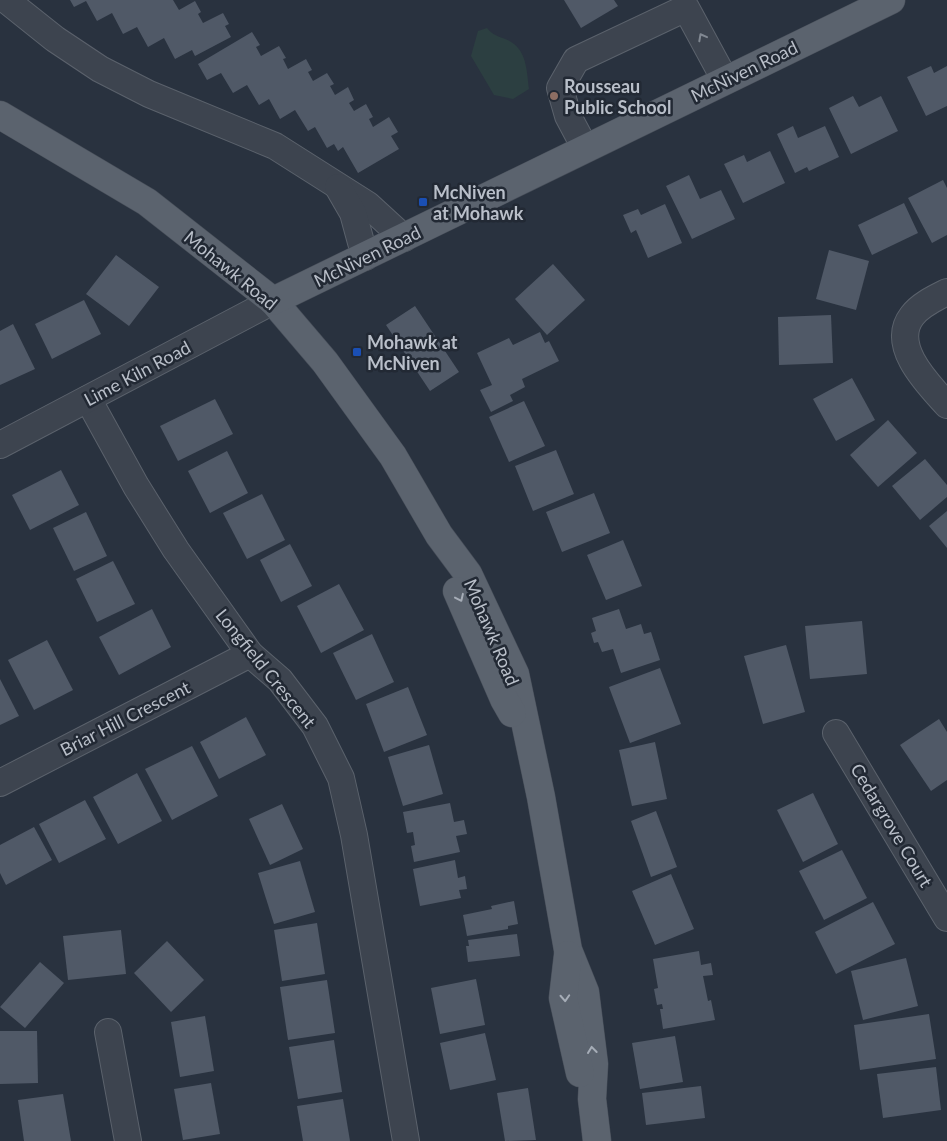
<svg xmlns="http://www.w3.org/2000/svg" width="947" height="1141" viewBox="0 0 947 1141" font-family="Lato,sans-serif">
	<rect width="100%" height="100%" fill="#29323f"/>
	<!-- green -->
	<path fill="#2c3f41" d="M487,28C494,38 506,37 514,44C527,54 527,74 529,89L513,99L494,95L471,56L478,31Z"/>
	<!-- building -->
	<g fill="#505967">
		<path d="M70,0H173L179,10L195,1L201,12L198,14L203,23L223,13L229,24L225,26L231,37L195,56L192,50L175,59L164,38L148,47L137,27L123,34L112,13L97,21L86,1L74,7Z"/>
		<path d="M564,0H614L618,6L581,28Z"/>
		<path d="M252,32L260,45L256,47L261,56L279,46L286,58L283,59L288,69L306,59L312,70L308,72L313,81L327,73L334,84L330,86L335,95L348,87L354,100L349,103L354,111L366,104L373,117L369,119L373,127L389,117L398,132L391,136L399,149L358,173L343,147L338,151L334,144L327,148L315,127L308,131L295,110L280,119L269,99L259,105L247,85L233,93L221,73L207,80L198,64Z"/>
		<path d="M931,66L934,73L947,66V106L926,116L907,77Z"/>
		<path d="M853,96L859,107L881,96L898,131L851,154L829,108Z"/>
		<path d="M793,126L798,138L825,126L839,157L809,171L807,167L795,173L777,134Z"/>
		<path d="M770,151L785,183L743,203L724,164L744,155L747,162Z"/>
		<path d="M689,175L700,199L721,190L735,219L692,239L666,186Z"/>
		<path d="M943,180L947,188V235L932,243L908,198Z"/>
		<path d="M904,203L918,233L872,255L858,225Z"/>
		<path d="M665,204L682,243L648,258L636,230L631,233L623,215L638,209L641,215Z"/>
		<path d="M829,250L869,261L856,310L816,299Z"/>
		<path d="M116,255L159,287L129,326L86,294Z"/>
		<path d="M553,264L585,300L547,335L515,299Z"/>
		<path d="M84,300L101,334L52,359L35,324Z"/>
		<path d="M415,306L459,372L430,391L386,325Z"/>
		<path d="M831,315L833,363L779,365L778,317Z"/>
		<path d="M13,324L35,369L0,385V331Z"/>
		<path d="M540,332L545,343L549,341L559,361L522,379L525,387L510,395L513,401L491,412L480,390L492,385L477,353L509,338L513,345Z"/>
		<path d="M852,378L875,420L836,441L813,399Z"/>
		<path d="M215,399L233,434L178,461L160,426Z"/>
		<path d="M524,401L545,446L509,462L489,417Z"/>
		<path d="M888,420L917,453L878,487L850,455Z"/>
		<path d="M556,450L574,494L533,511L515,466Z"/>
		<path d="M227,451L248,493L210,513L188,471Z"/>
		<path d="M925,459L947,485V497L920,520L892,486Z"/>
		<path d="M61,470L79,505L30,530L12,495Z"/>
		<path d="M594,493L610,533L562,552L546,512Z"/>
		<path d="M262,494L285,540L247,559L223,513Z"/>
		<path d="M947,511V548L929,526Z"/>
		<path d="M86,512L107,556L74,571L53,528Z"/>
		<path d="M623,540L642,586L606,600L587,555Z"/>
		<path d="M290,544L312,586L281,602L260,560Z"/>
		<path d="M113,561L135,604L97,622L76,579Z"/>
		<path d="M339,584L364,630L321,653L297,606Z"/>
		<path d="M152,609L171,647L119,675L99,637Z"/>
		<path d="M619,609L626,629L641,624L644,634L651,632L660,660L621,673L613,649L602,652L598,642L594,643L591,633L596,631L592,618Z"/>
		<path d="M862,621L867,674L810,679L805,626Z"/>
		<path d="M372,634L394,682L356,700L333,653Z"/>
		<path d="M47,640L73,690L34,710L8,660Z"/>
		<path d="M786,645L805,712L763,724L744,656Z"/>
		<path d="M660,668L681,724L630,743L609,687Z"/>
		<path d="M0,679L19,716L0,725Z"/>
		<path d="M408,687L427,735L384,752L366,704Z"/>
		<path d="M246,717L266,755L219,779L200,742Z"/>
		<path d="M939,719L947,732V780L931,791L900,745Z"/>
		<path d="M655,742L667,799L632,806L619,750Z"/>
		<path d="M429,745L443,794L403,806L388,757Z"/>
		<path d="M192,746L218,796L172,820L145,769Z"/>
		<path d="M137,773L162,821L118,844L93,797Z"/>
		<path d="M813,793L838,844L803,862L777,810Z"/>
		<path d="M85,800L106,839L59,863L39,824Z"/>
		<path d="M450,803L454,822L464,820L467,834L456,836L460,852L414,862L411,846L415,845L413,832L407,833L403,812Z"/>
		<path d="M282,804L303,849L270,865L249,819Z"/>
		<path d="M656,811L677,867L651,877L631,821Z"/>
		<path d="M34,827L52,860L6,885L0,873V845Z"/>
		<path d="M842,850L867,898L824,920L799,871Z"/>
		<path d="M455,860L458,878L465,876L467,889L459,890L461,898L420,906L413,869Z"/>
		<path d="M300,861L315,912L274,924L258,873Z"/>
		<path d="M671,874L694,929L655,945L632,891Z"/>
		<path d="M514,901L518,924L508,926V929L467,936L463,915L492,909L491,906Z"/>
		<path d="M873,902L895,944L836,974L815,932Z"/>
		<path d="M317,923L325,974L282,981L274,930Z"/>
		<path d="M121,930L126,974L68,980L63,936Z"/>
		<path d="M517,934L520,956L468,962L466,946H469L468,940Z"/>
		<path d="M167,941L204,980L171,1012L134,973Z"/>
		<path d="M699,951L701,965L711,963L713,975L703,976L708,1001L711,1000L715,1020L663,1029L660,1009H663L662,1004L657,1005L654,989L658,988L653,959Z"/>
		<path d="M906,958L918,1006L863,1020L851,971Z"/>
		<path d="M40,962L64,983L25,1028L0,1007Z"/>
		<path d="M476,979L485,1025L440,1034L431,988Z"/>
		<path d="M327,980L335,1033L288,1040L280,987Z"/>
		<path d="M929,1014L936,1059L860,1070L854,1025Z"/>
		<path d="M205,1016L214,1071L180,1077L171,1022Z"/>
		<path d="M0,1031H37L38,1083L0,1084Z"/>
		<path d="M485,1033L496,1080L450,1090L440,1043Z"/>
		<path d="M675,1036L683,1082L640,1089L632,1043Z"/>
		<path d="M334,1040L342,1092L298,1099L289,1047Z"/>
		<path d="M936,1067L941,1110L883,1118L877,1074Z"/>
		<path d="M211,1083L220,1134L183,1140L174,1089Z"/>
		<path d="M701,1086L705,1118L646,1125L642,1093Z"/>
		<path d="M528,1088L536,1140L505,1141L497,1093Z"/>
		<path d="M63,1094L71,1141H24L18,1100Z"/>
		<path d="M343,1099L350,1141H303L297,1106Z"/>
	</g>
	<g fill="none" stroke-linecap="round" stroke-linejoin="round">
		<defs>
			<g id="minor">
				<path d="M6,0L55,39L100,69L149,94L275,146L368,205L404,238"/>
				<path d="M585,148L568,116L560,88L576,60L686,8L725,80"/>
				<path d="M338,187L353,213L365,257"/>
				<path d="M947,292C935,298 920,305 912,316C889,346 929,385 947,405"/>
				<path d="M88,399L136,486L176,550L250,654L280,680L315,726L341,778L354,835L406,1141"/>
				<path d="M0,445L273,301"/>
				<path d="M836,733L947,918"/>
				<path d="M0,783L250,654"/>
				<path d="M108,1032L128,1141"/>
			</g>
			<g id="major">
				<path d="M0,115L147,202L273,301L325,362L393,456L439,535L468,574L515,674L541,797L568,950L585,992L594,1064L592,1099L597,1141"/>
				<path d="M273,301L891,0"/>
				<path d="M457,591L504,699L512,713"/>
				<path d="M568,955L563,998L580,1073"/>
			</g>
		</defs>
		<!-- minor casing -->
		<use href="#minor" stroke="#5b626c" stroke-width="28"/>
		<!-- major casing -->
		<use href="#major" stroke="#464d58" stroke-width="29"/>
		<!-- minor -->
		<use href="#minor" stroke="#3d444f" stroke-width="26"/>
		<!-- major -->
		<use href="#major" stroke="#5b636e" stroke-width="28"/>
	</g>
	<!-- one-way arrows -->
	<defs><path id="oneway-chevron" d="M-2-3.5L2.5 0L-2 3.5" fill="none" stroke-width="1.6" stroke-linecap="round" stroke-linejoin="round" transform="scale(1.25)"/></defs>
	<use stroke="#818892" href="#oneway-chevron" transform="translate(702 37) rotate(-118)"/>
	<g stroke="#a6adb7">
		<use href="#oneway-chevron" transform="translate(460 598) rotate(65)"/>
		<use href="#oneway-chevron" transform="translate(565 998) rotate(87)"/>
		<use href="#oneway-chevron" transform="translate(592 1050) rotate(-97)"/>
	</g>
	<!-- markers -->
	<circle fill="#8d6e63" stroke="#222934" stroke-width="2" cx="554" cy="96" r="5"/>
	<g fill="#1a4fb4" stroke="#222934" stroke-width="2">
		<rect x="418" y="197" width="10" height="10" rx="2.5"/>
		<rect x="352" y="347" width="10" height="10" rx="2.5"/>
	</g>
	<g text-anchor="middle" dominant-baseline="central" stroke-width="5" stroke-linejoin="round" paint-order="stroke">
		<!-- street labels -->
		<g font-size="18" fill="#b9bfc9" stroke="#222934">
			<text transform="translate(744 71) rotate(-26)">McNiven Road</text>
			<text transform="translate(367 256) rotate(-26)">McNiven Road</text>
			<text transform="translate(231 270) rotate(39)">Mohawk Road</text>
			<text transform="translate(137 373) rotate(-28)">Lime Kiln Road</text>
			<text transform="translate(492 632) rotate(67)">Mohawk Road</text>
			<text transform="translate(266 668) rotate(51)">Longfield Crescent</text>
			<text transform="translate(125 718) rotate(-27)">Briar Hill Crescent</text>
			<text transform="translate(892 825) rotate(59)">Cedargrove Court</text>
		</g>
		<!-- poi labels -->
		<g font-size="18" font-weight="bold" fill="#b9bfc9" stroke="#222934" text-anchor="start">
			<text x="564" y="86">Rousseau<tspan x="564" dy="21">Public School</tspan></text>
			<text x="433" y="192">McNiven<tspan x="433" dy="21">at Mohawk</tspan></text>
			<text x="367" y="342">Mohawk at<tspan x="367" dy="21">McNiven</tspan></text>
		</g>
	</g>
</svg>
